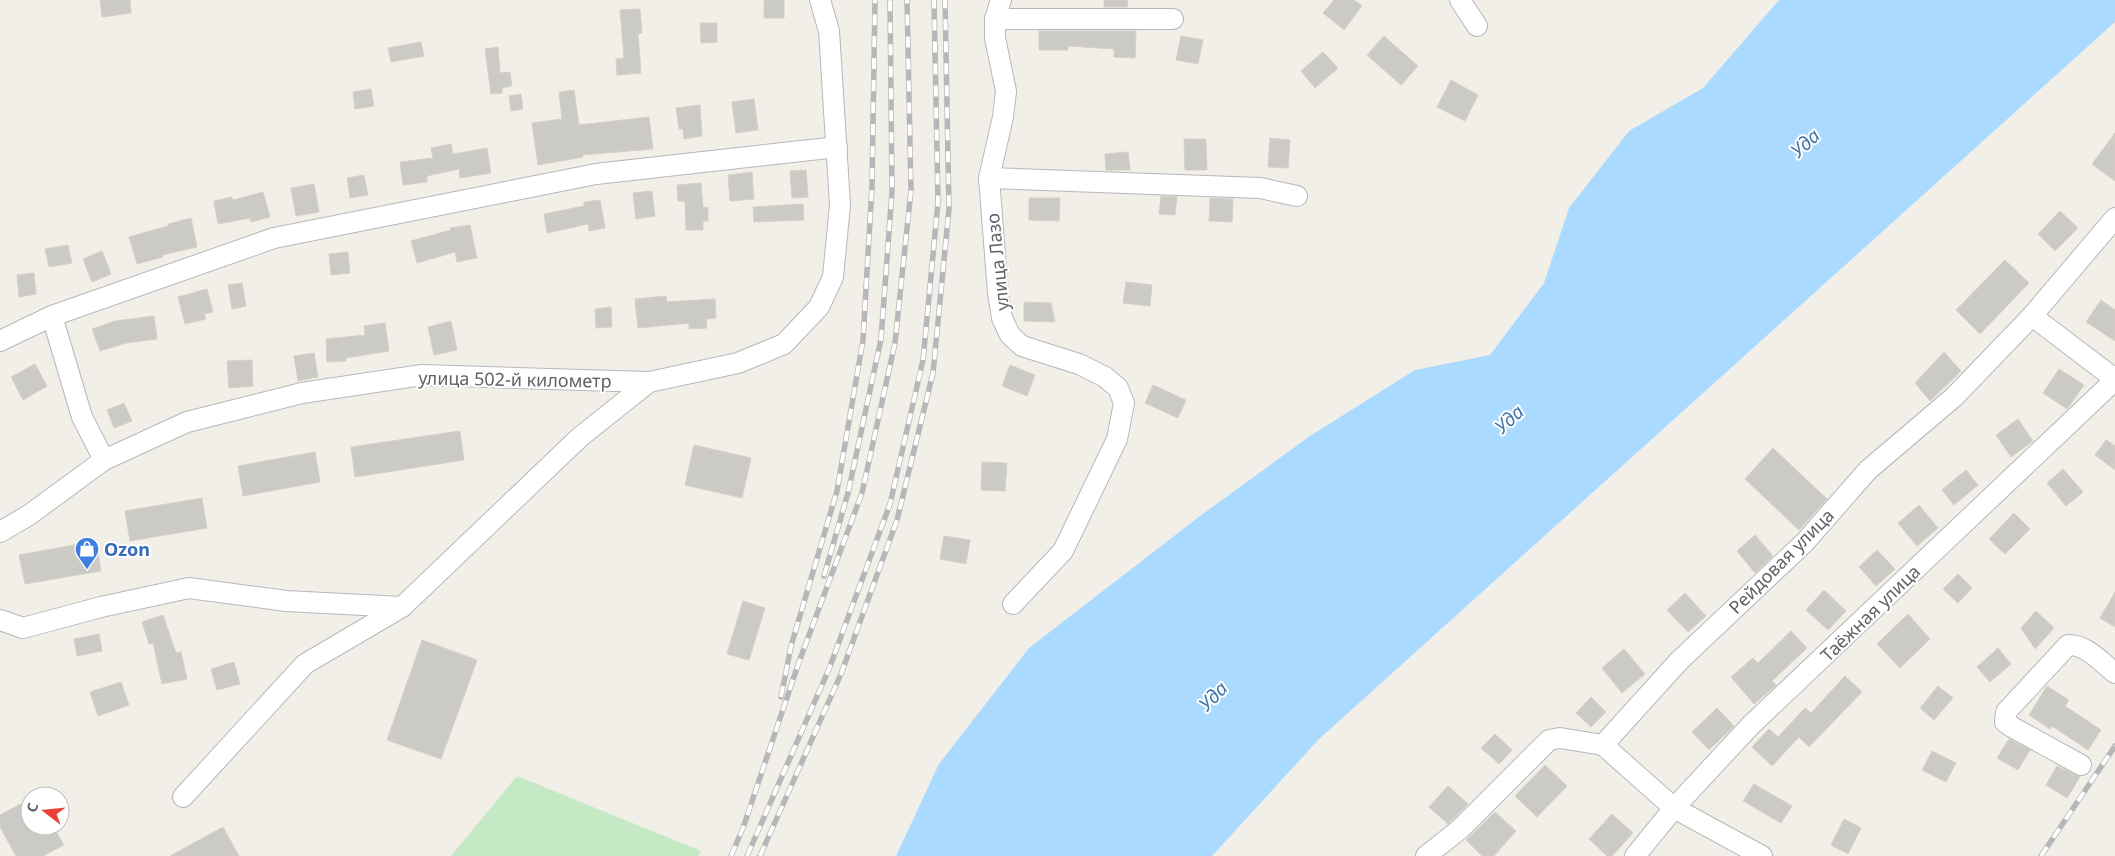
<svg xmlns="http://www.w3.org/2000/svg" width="2115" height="856" viewBox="0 0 2115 856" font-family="'Noto Sans',sans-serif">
	<rect width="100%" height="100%" fill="#f1efe8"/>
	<!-- green -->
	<path fill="#c5e8c5" d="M517,776L701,851L698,856H451Z"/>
	<!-- water -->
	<path fill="#aadaff" d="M1779,0H2115V22L1319,739L1212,856H896L939,764L1029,648L1200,516L1310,436L1415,370L1490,355L1544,283L1569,208L1629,131L1703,88Z"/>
	<!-- building -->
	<g fill="#cccac5" stroke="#d6d1c6">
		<path d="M100,0H130L131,13L102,17Z"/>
		<rect x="764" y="0" width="20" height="18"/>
		<path d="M1104,0H1127L1128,7H1104Z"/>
		<path d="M1334,0H1354L1362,6L1344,30L1323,13Z"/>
		<path d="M640,9L642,33L638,34L641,73L617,75L616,59L624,58L620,10Z"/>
		<path d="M700,23H717V42L701,43Z"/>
		<path d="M1039,31H1136L1135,58L1114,57V49L1068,46V50H1039Z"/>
		<path d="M1181,36L1203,40L1198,64L1176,60Z"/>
		<path d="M1384,36L1418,66L1401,85L1367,55Z"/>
		<path d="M421,42L424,56L391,62L388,48Z"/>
		<path d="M498,47L500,73L510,72L512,86L502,88V93L491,94L485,49Z"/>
		<path d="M1323,52L1338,68L1315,88L1301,71Z"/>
		<path d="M1451,80L1478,95L1465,121L1437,107Z"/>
		<path d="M371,89L374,106L355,109L353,92Z"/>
		<path d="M574,90L579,125L649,117L653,149L582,155L583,157L538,165L532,123L562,119L559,92Z"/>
		<path d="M521,94L523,109L511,111L509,96Z"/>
		<path d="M754,99L758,130L736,133L732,102Z"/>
		<path d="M700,105L702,136L684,139L683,129H679L676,108Z"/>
		<path d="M2115,133V181L2092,164Z"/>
		<path d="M1270,138L1290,140L1288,168L1268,167Z"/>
		<path d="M1184,139H1206L1207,170H1185Z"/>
		<path d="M451,144L453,154L487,148L491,173L460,178L459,169L427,176V182L403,185L400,162L433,158L431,148Z"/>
		<path d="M1128,152L1130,170H1106L1105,154Z"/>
		<path d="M806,170L808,197L792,198L790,171Z"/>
		<path d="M752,172L754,199L730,201L728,175Z"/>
		<path d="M364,175L368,195L350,198L347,178Z"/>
		<path d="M701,183L703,208L708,207V221H703V230H686L685,201H678L677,185Z"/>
		<path d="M314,184L319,212L296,216L291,188Z"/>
		<path d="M652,191L655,216L636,219L633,193Z"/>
		<path d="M263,192L270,217L251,222L250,218L218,224L214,201L232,197L233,200Z"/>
		<path d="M1161,196L1177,197L1175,215L1159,214Z"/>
		<path d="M1029,198H1060L1059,221L1029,220Z"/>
		<path d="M1210,198L1233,199L1232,222L1209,221Z"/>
		<path d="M600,200L605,228L589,231L588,224L547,233L544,214L584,206V202Z"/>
		<path d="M803,204L804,220L754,222L753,207Z"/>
		<path d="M2060,211L2078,228L2055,251L2038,234Z"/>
		<path d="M191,218L197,247L162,255L163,257L137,264L129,237L168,226V224Z"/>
		<path d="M470,225L477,258L457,262L455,252L417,263L411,241L451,230L450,228Z"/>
		<path d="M68,245L72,263L49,267L45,249Z"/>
		<path d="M102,251L111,274L92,282L83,259Z"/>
		<path d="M348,252L350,273L331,275L329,254Z"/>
		<path d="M2005,260L2029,283L1980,334L1956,310Z"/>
		<path d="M34,273L36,294L19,297L17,275Z"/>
		<path d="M1126,282L1152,285L1150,306L1123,303Z"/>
		<path d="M242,283L246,306L232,309L228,285Z"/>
		<path d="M207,289L213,312L204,314L206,319L185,324L178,297Z"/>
		<path d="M666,296L667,302L715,299L716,318L706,319L707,328L689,329V323L638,328L635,299Z"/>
		<path d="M2101,300L2115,310V341L2086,322Z"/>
		<path d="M1024,302L1051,303L1055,322L1024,321Z"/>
		<path d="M611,307L612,327L596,328L595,309Z"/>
		<path d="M154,316L157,339L126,343L100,351L92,329L115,321Z"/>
		<path d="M451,321L457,350L434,355L428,327Z"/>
		<path d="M385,323L389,351L346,358V361L327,362L326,339L365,335L364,326Z"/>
		<path d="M1944,352L1961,371L1930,401L1915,383Z"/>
		<path d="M314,353L318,377L298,381L294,356Z"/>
		<path d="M252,360L253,386L229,388L227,361Z"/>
		<path d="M35,364L47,386L23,400L11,377Z"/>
		<path d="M1010,365L1035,375L1027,396L1002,386Z"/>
		<path d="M2059,369L2084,385L2067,409L2043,393Z"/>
		<path d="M1153,385L1186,400L1178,418L1145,403Z"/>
		<path d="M124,403L132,421L114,428L107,410Z"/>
		<path d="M2018,419L2033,441L2011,457L1996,435Z"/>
		<path d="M460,431L464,460L355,477L351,447Z"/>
		<path d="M2106,440L2115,446V470L2095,455Z"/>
		<path d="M694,445L751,458L742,498L685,485Z"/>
		<path d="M1773,448L1827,499L1799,530L1745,479Z"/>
		<path d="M315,452L320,482L243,496L238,466Z"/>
		<path d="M982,462L1007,463L1005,491L981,490Z"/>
		<path d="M2063,469L2083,492L2066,506L2047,483Z"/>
		<path d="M1966,470L1978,485L1954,505L1942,490Z"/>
		<path d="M202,498L207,528L130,541L125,511Z"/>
		<path d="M1919,505L1938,528L1917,546L1898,523Z"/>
		<path d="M2014,513L2030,529L2005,554L1989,539Z"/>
		<path d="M1755,535L1773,556L1755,573L1737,551Z"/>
		<path d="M944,536L970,540L966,564L940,559Z"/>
		<path d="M96,541L101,571L25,584L19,555Z"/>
		<path d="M1877,550L1895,569L1876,586L1859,567Z"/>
		<path d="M1958,574L1972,588L1958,603L1943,589Z"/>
		<path d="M1824,590L1846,611L1828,630L1806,610Z"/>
		<path d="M2115,592V627L2100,618Z"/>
		<path d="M1685,593L1706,616L1688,632L1667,610Z"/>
		<path d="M743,601L765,608L749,660L727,654Z"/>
		<path d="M2036,611L2054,628L2035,649L2021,628Z"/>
		<path d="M1908,614L1930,639L1900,668L1877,644Z"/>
		<path d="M163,615L176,653L181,652L187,679L162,684L153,643L149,644L142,622Z"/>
		<path d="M1791,631L1807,648L1772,681L1776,685L1754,704L1731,677L1753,658L1758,663Z"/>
		<path d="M99,634L102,651L77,656L74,639Z"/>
		<path d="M422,640L477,660L441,759L387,740Z"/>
		<path d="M1998,648L2011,664L1990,682L1977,667Z"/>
		<path d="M1624,649L1645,674L1622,693L1602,668Z"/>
		<path d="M234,662L240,684L217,690L211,669Z"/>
		<path d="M1845,676L1862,692L1809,747L1799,737L1772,766L1752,747L1769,729L1778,737L1805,708L1811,713Z"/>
		<path d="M121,682L129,705L98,716L90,692Z"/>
		<path d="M1938,686L1953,698L1934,720L1920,708Z"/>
		<path d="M2047,686L2069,700L2065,706L2101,730L2088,750L2052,726L2050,729L2029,715Z"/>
		<path d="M1591,697L1606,712L1591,727L1576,713Z"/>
		<path d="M1717,708L1734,726L1709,750L1692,732Z"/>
		<path d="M1495,734L1512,750L1499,764L1481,748Z"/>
		<path d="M2009,739L2030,750L2018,770L1997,758Z"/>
		<path d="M1932,751L1956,763L1946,782L1922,770Z"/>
		<path d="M1545,765L1567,786L1537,817L1515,796Z"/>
		<path d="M2057,766L2080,777L2067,798L2046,785Z"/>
		<path d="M1754,784L1792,806L1781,823L1743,801Z"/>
		<path d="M1448,786L1468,804L1448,824L1429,807Z"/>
		<path d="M30,799V826H53L64,845L43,856H16L0,827V815Z"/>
		<path d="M1495,812L1516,831L1494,856H1482L1466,840Z"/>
		<path d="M1612,814L1633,833L1612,856H1607L1589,839Z"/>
		<path d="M1844,819L1861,828L1848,854L1831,845Z"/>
		<path d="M223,827L239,856H170Z"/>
	</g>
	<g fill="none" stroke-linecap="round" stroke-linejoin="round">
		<defs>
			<g id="minor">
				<path d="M1001,0L995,19V38L1006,91L1003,117L989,178L998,293L1002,318L1010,335L1022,346L1079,364L1105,377L1118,388L1124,403L1117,439L1063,551L1013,604"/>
				<path d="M1460,0L1477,26"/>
				<path d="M995,19H1173"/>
				<path d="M989,178L1260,188L1297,196"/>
				<path d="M52,316L82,417L104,460"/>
				<path d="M2032,316L2115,379"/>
				<path d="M0,341L52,316L274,238L596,174L837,147"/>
				<path d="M0,532L29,515L104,460L187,422L302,393L422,375L649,382L738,363L784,344L819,307L833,277L840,205L829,31L820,0"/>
				<path d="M0,620L23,628L101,607L189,588L286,601L402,607L580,437L649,382"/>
				<path d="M1603,745L1679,661L1805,542L1868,470L1954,397L2032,316L2115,218"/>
				<path d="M1603,745L1674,808L1762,856"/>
				<path d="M2081,765L2012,727L2005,722L2006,712L2068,645C2086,644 2101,662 2115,673"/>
				<path d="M183,797L305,664L402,607"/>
				<path d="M1426,856L1460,829L1549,740L1560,738L1603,745"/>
				<path d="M1635,856L1674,808L1751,725L2115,380"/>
			</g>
		</defs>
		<!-- minor casing -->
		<use href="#minor" stroke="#b5b8bc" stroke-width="22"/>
		<!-- minor -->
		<use href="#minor" stroke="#fff" stroke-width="20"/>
		<defs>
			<g id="rail">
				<path d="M824,576L848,493L881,339L892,192L890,0"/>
				<path d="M781,697L791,646L837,491L863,340L872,186L875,0"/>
				<path d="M731,856L743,828L799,662L862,493L895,343L911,190L907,0"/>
				<path d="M747,856L829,669L890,504L923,360L938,202L934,0"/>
				<path d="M760,856L841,674L897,520L933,373L949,209L945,0"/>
				<path d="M2041,856L2115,746"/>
			</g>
		</defs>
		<!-- rail casing -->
		<use href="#rail" stroke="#b6b7b8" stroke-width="5.5"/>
		<!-- rail -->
		<use href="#rail" stroke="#fff" stroke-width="4" stroke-dasharray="11" stroke-linecap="butt"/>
	</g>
	<!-- icons -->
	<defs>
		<symbol id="shop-pin" viewBox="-11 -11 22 30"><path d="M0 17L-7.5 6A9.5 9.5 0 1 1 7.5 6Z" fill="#3f7fe0" stroke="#fff"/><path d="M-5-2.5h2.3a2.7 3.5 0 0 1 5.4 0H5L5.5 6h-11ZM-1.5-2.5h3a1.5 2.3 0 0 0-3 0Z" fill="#fff"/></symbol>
	</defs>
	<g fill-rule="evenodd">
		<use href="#shop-pin" x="73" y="535" width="28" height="38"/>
	</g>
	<g text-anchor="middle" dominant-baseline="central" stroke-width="4" stroke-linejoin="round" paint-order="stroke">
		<!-- street labels -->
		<g font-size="18" fill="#5f6368" stroke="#fff">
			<text transform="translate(997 262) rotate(-96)">улица Лазо</text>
			<text transform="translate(515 379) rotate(1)">улица 502-й километр</text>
			<text transform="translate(1781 561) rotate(-45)">Рейдовая улица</text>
			<text transform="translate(1870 613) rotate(-44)">Таёжная улица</text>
		</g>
		<!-- shop labels -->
		<g font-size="18" font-weight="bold" fill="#366cbe" stroke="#fff" text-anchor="start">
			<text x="104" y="549">Ozon</text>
		</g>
		<!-- water labels -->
		<g font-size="19" font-style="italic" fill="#4174aa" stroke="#fff">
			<text transform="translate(1805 143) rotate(-43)">Уда</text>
			<text transform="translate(1509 419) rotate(-43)">Уда</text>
			<text transform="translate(1213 696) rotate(-46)">Уда</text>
		</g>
	</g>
	<!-- north arrow -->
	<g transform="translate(45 811) rotate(286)"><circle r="24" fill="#ffffff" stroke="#bfc1c3"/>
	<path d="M0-4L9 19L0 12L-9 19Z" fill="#ea4335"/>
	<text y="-8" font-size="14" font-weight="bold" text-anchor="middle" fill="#5f6368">С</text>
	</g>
</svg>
